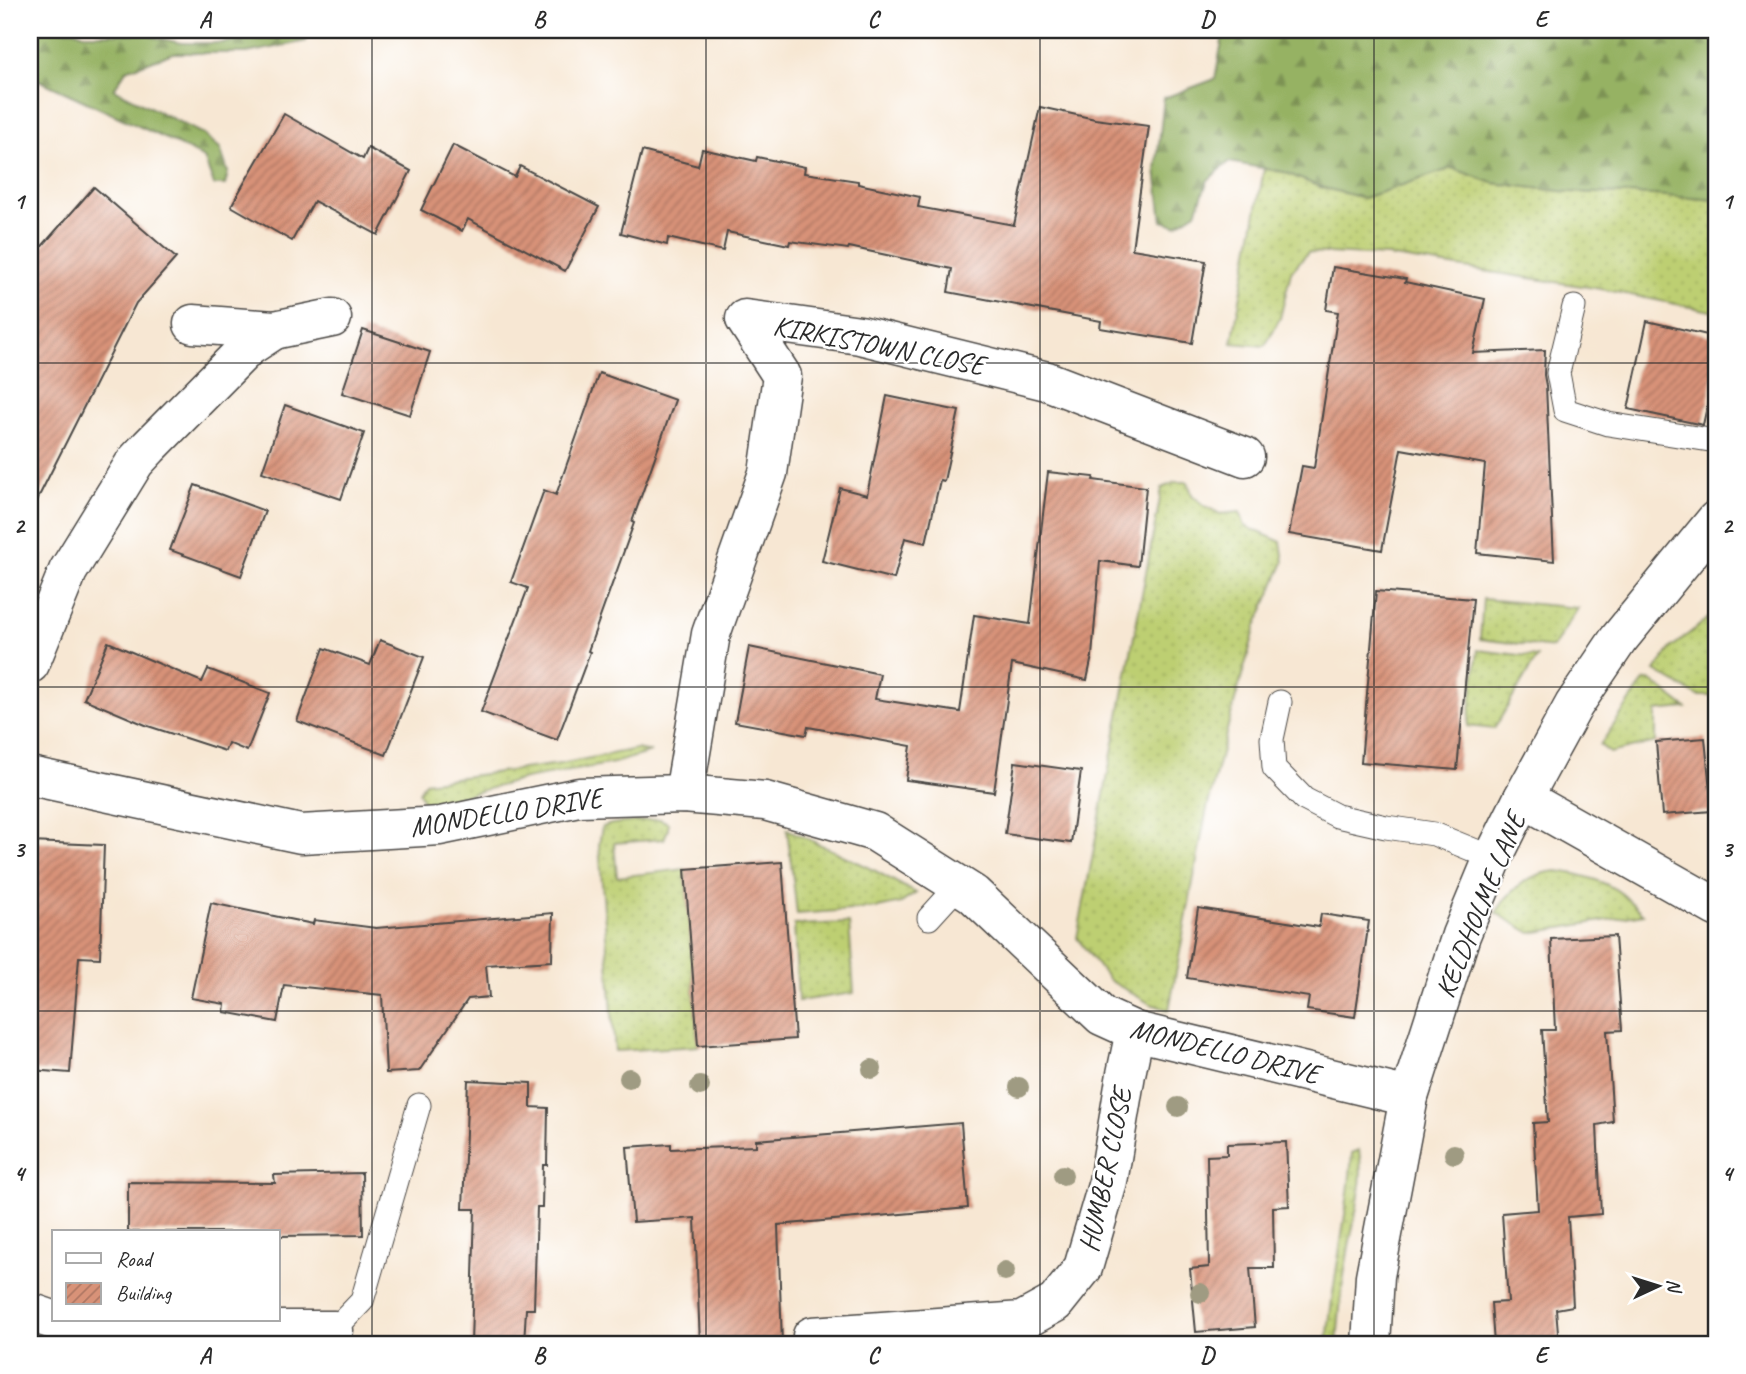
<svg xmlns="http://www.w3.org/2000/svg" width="1746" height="1374" viewBox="0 0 1746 1374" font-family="Caveat,sans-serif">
	<defs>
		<pattern id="grass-dots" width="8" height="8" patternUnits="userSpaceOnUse" patternTransform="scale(1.75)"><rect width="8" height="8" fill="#bdcf72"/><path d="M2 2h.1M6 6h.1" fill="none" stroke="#a3b263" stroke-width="1.8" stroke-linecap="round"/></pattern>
		<pattern id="forest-firs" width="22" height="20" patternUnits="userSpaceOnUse" patternTransform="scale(1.75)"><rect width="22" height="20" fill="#96b264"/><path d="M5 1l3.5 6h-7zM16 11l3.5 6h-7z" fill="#7b9153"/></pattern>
		<pattern id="building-hatch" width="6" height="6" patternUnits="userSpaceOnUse" patternTransform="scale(1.75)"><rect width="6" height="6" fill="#d89278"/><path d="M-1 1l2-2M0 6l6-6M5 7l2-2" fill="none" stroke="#af7763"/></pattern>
	</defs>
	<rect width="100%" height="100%" fill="#fff"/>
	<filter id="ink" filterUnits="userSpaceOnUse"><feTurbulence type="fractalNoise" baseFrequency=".0143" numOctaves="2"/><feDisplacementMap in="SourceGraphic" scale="14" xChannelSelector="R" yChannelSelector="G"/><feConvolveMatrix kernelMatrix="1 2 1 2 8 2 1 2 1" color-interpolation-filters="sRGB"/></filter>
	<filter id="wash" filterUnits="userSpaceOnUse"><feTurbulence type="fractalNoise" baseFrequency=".00686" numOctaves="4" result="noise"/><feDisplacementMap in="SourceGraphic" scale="28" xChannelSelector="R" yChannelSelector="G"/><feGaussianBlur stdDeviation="1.57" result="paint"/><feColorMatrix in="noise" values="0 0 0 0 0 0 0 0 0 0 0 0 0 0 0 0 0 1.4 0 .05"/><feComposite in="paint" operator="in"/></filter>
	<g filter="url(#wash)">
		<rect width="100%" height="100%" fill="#f7e7d3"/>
		<!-- grass -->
		<g fill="url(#grass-dots)" stroke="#747d4e" stroke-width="2">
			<path d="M1452,168L1493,183L1569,192L1653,195L1716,200V312L1601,289L1387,256L1308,252L1291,272L1280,318L1265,346L1232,343L1264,169L1284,172L1320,187L1364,198Z"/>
			<path d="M1176,482H1188L1192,495L1205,506L1220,514L1240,512L1245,526L1281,542L1284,562L1256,626L1229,722L1206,813L1169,1010L1151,1004L1109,980L1077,938L1162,488Z"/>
			<path d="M1483,599L1578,608L1553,648L1480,639Z"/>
			<path d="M1716,612V696H1698L1655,671L1671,648Z"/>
			<path d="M1478,650L1537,657L1494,729L1468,726Z"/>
			<path d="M1650,680L1686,708L1656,711V742L1610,753L1600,745L1644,681Z"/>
			<path d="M636,749L651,752L614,763L525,779L443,801L424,803L419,792L425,782L560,764Z"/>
			<path d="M660,819L668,823V829L664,839L614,843L617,877L685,869L698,1046L615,1051L599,845L602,827L612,824Z"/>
			<path d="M787,829L870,868L916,893L901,903L878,908L797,914Z"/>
			<path d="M1557,871C1580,874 1604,880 1622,894C1629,900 1636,908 1643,914L1531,933L1496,913C1510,889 1529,873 1557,871Z"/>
			<path d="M849,923L854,993L798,1001L794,925Z"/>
			<path d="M1359,1150C1365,1186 1354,1217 1348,1252C1342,1283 1339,1313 1337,1344H1327C1332,1280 1348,1217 1352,1153Z"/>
		</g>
		<!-- forest -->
		<g fill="url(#forest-firs)" stroke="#606e48" stroke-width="2">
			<path d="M30,30H74L84,34H140L181,43H221L278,37L312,30L306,41L247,53H173L126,70L114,89L203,134L220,148L228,172L225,185H214L204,158L171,141L30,76Z"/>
			<path d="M1224,30H1716V200L1653,195L1569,192L1493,183L1452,168L1364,198L1320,187L1284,172L1229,162L1208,180L1196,212L1176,225L1162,221L1156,170L1164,98L1215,79Z"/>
		</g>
		<g id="blocks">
			<!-- building -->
			<g fill="url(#building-hatch)">
				<path d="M1040,107L1095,119L1149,126L1132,249L1206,261L1192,343L1100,328L1101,321L948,292L952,269L849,247L848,249L790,241L789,245L727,232L723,251L668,238L667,245L621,233L642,151L698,166L702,149L756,161L757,157L805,167L804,173L858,181V184L920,197L918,207L1014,225Z"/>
				<path d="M284,114L363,159L368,148L411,171L378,235L314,201L292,241L231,206Z"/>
				<path d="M453,145L515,177L520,166L599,207L565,271L468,219L462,231L421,210Z"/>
				<path d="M94,187L176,258L136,303L30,514V260Z"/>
				<path d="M1333,267L1406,279L1405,282L1485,299L1473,353L1545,350L1544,375L1546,386L1554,561L1477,553L1485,464L1401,449L1382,550L1289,534L1302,466L1314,468L1338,312L1326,310Z"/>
				<path d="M1647,321L1716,337V365L1703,425L1628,409Z"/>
				<path d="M363,330L430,352L410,415L342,393Z"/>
				<path d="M599,373L675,400L632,522L634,523L588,651L590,652L557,740L481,712L528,588L511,582L544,490L556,495Z"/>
				<path d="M887,396L959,411L944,481L940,480L926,543L905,538L894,579L822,561L840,488L867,495Z"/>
				<path d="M285,405L364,433L341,499L262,472Z"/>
				<path d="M1048,472L1094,477L1093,480L1146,487L1138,566L1100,561L1092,656L1087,680L1012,664L994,792L906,780L911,746L808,727L806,735L735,722L749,647L880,674L875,699L960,712L974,615L1030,624Z"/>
				<path d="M195,485L265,511L241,576L170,550Z"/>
				<path d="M1376,591L1473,599L1457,770L1361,762Z"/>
				<path d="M380,640L424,657L386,755L297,721L324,648L370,665Z"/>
				<path d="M108,642L202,682L208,669L270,693L247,751L228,743L225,751L148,726L84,699Z"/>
				<path d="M1705,738L1712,811L1662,815L1656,742Z"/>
				<path d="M1015,762L1081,771L1071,843L1005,834Z"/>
				<path d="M30,842L104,845L100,958L79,957L70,1073L30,1070Z"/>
				<path d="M782,862L795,1039L698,1046L685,869Z"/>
				<path d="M211,903L313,924L314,920L376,928L553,913L552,961L486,965L489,997L468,999L419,1071L386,1073L382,995L284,985L277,1022L224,1012L225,1004L191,998Z"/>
				<path d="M1198,908L1319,927L1321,914L1369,921L1355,1017L1307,1010L1309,997L1187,978Z"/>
				<path d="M1615,936L1622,1030L1607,1031L1613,1122L1597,1125L1601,1214L1568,1217L1573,1306L1556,1309L1559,1344H1494L1491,1303L1508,1302L1502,1213L1538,1210L1533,1123L1548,1122L1542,1030H1555L1551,939Z"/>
				<path d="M468,1080L531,1083V1107L548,1108L547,1165H543L542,1207H537L534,1309H526L524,1344H471L475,1209H463Z"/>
				<path d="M961,1123L968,1208L778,1225L782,1344H700L695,1218L633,1222L627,1147L671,1144V1149L756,1146V1140Z"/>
				<path d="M1286,1142L1289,1206L1273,1207L1274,1268H1250L1255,1327L1196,1332L1190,1269L1209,1267L1207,1156L1227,1155V1144Z"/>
				<path d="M362,1173L363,1235L278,1236V1232H128V1182L275,1183L274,1175Z"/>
			</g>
		</g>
	</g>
	<g filter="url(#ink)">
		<use href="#blocks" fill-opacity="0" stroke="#4a4744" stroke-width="2"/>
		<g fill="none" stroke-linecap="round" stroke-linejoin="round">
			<defs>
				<g id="service">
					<path d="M1574,307L1558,373L1565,410L1608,424L1716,441"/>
					<path d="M1280,702L1272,739L1274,768L1304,799L1337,816L1386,827L1434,834L1493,858"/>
					<path d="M929,918L959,885"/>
					<path d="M334,1330L362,1301L419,1105"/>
				</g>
				<g id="minor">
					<path d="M193,324L274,330L332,318"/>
					<path d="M30,664L68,571L135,462L149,447L248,347L274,330"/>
					<path d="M30,776L301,834L440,826L579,797L684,794L765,801L875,832L973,894L1102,1016L1135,1031L1409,1097"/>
					<path d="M684,794L711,634L768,473L782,376L745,319L860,335L1047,381L1245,457"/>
					<path d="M1523,798L1716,907"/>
					<path d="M30,1312L82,1330H334"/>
					<path d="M812,1336L1022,1321L1055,1303L1083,1268L1108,1182L1126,1074L1135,1031"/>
				</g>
				<path id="tertiary" d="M1371,1344L1375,1276L1409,1097L1461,935L1493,858L1523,798L1574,705L1618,640L1716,520"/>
			</defs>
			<!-- service casing -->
			<use href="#service" stroke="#4a4744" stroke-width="25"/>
			<!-- minor casing -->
			<use href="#minor" stroke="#4a4744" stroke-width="41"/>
			<!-- tertiary casing -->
			<use href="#tertiary" stroke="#4a4744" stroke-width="41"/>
			<!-- service -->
			<use href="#service" stroke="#fff" stroke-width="23"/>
			<!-- minor -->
			<use href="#minor" stroke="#fff" stroke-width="38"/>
			<!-- tertiary -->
			<use href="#tertiary" stroke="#fff" stroke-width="38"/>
		</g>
		<!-- trees -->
		<g fill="#9f9b82">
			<circle cx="872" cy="1069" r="10"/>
			<circle cx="629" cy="1078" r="10"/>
			<circle cx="700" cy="1086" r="10"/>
			<circle cx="1019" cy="1087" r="10"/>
			<circle cx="1178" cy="1107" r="10"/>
			<circle cx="1454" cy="1154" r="10"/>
			<circle cx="1063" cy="1175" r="10"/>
			<circle cx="1005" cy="1271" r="10"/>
			<circle cx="1200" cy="1293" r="10"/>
		</g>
	</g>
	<!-- grid -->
	<path fill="none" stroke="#2b2b2b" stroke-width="2" stroke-opacity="0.55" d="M372,30V1344M706,30V1344M1040,30V1344M1374,30V1344M30,363H1716M30,687H1716M30,1011H1716"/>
	<g text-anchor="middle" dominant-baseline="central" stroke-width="5" stroke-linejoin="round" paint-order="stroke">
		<!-- street labels -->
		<g font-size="28" fill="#2b2b2b" stroke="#fff">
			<text transform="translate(879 345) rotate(11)">KIRKISTOWN CLOSE</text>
			<text transform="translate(506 812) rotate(-9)">MONDELLO DRIVE</text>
			<text transform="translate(1480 905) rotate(-68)">KELDHOLME LANE</text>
			<text transform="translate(1225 1051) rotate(14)">MONDELLO DRIVE</text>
			<text transform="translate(1105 1170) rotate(-78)">HUMBER CLOSE</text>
		</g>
	</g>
	<!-- margin -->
	<rect width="1746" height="1374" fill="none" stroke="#fff" stroke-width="77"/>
	<!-- legend -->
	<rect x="52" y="1230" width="228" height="91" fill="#ffffff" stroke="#aaaaaa" stroke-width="2"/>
	<rect x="66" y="1253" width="35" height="10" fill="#ffffff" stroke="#aaaaaa" stroke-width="2"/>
	<text x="116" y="1266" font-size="21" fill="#2b2b2b">Road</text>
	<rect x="66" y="1283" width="35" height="21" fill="url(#building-hatch)" stroke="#aaaaaa" stroke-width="2"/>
	<text x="116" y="1300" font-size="21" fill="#2b2b2b">Building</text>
	<!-- north arrow -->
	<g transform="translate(1658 1286) rotate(86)" stroke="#ffffff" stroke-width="5" paint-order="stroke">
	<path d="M0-5L12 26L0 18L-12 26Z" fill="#2b2b2b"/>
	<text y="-10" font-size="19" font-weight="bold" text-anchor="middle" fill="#2b2b2b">N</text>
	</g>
	<rect x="38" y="38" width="1670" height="1298" fill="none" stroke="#2b2b2b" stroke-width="2.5"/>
	<g font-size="23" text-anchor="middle" font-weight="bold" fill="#2b2b2b">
		<text x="205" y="27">A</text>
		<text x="539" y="27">B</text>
		<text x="873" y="27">C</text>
		<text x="1207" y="27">D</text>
		<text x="1541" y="27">E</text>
		<text x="19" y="209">1</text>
		<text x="1727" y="209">1</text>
		<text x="19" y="533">2</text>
		<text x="1727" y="533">2</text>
		<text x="19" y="857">3</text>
		<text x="1727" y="857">3</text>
		<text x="19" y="1181">4</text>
		<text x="1727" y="1181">4</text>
		<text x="205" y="1363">A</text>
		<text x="539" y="1363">B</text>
		<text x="873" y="1363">C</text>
		<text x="1207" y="1363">D</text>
		<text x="1541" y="1363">E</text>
	</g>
</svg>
